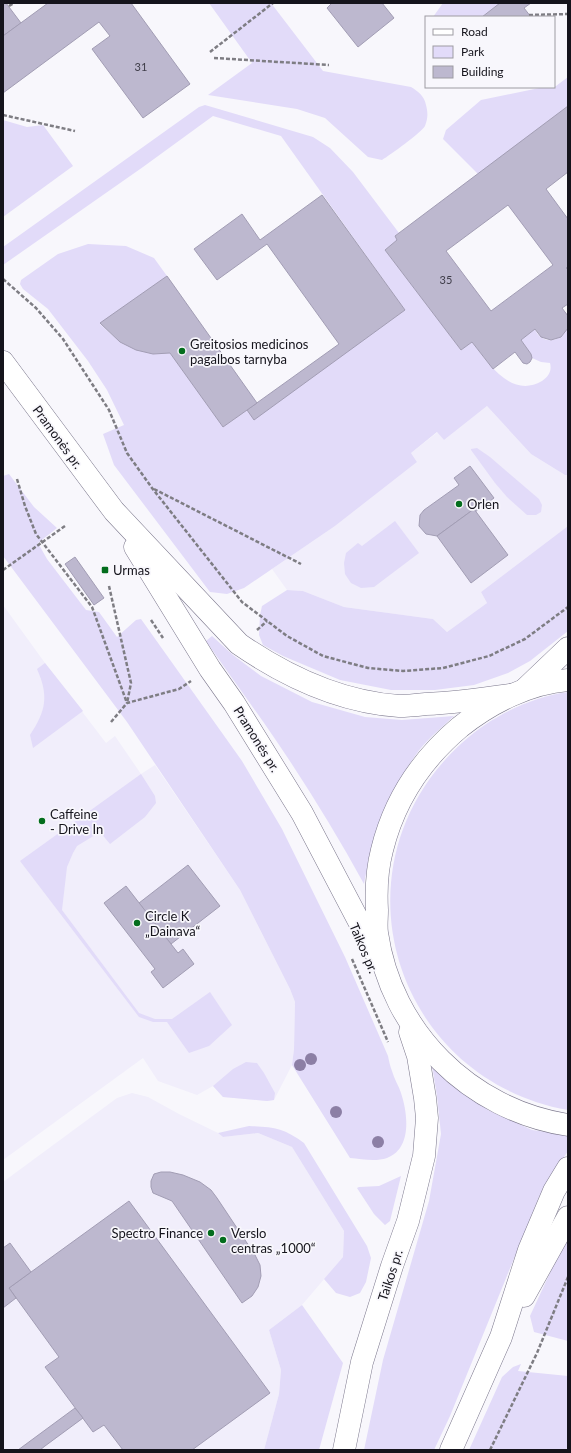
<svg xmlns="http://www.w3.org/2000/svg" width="571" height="1453" viewBox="0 0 571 1453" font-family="Lato,sans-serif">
	<rect width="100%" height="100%" fill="#f8f7fc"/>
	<!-- built -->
	<g fill="#f1eefb">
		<path d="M487,406L531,454L565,475H568V526L481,592L487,603L447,632L433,619L344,607L303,591L287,590L272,569L335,526L417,462L411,453L438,432L444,440Z"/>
		<path d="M3,605L45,663L106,743L115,736L141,774L155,765L240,890L290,989L295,1002L294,1049L292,1065L274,1100L267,1101L223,1097L213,1086L197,1095L158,1081L143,1058L3,1160Z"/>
		<path d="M132,1093L148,1097L179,1114L218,1133L223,1137L258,1133L292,1147L344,1231L343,1257L302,1305L269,1330L281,1370L279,1394L264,1450H3V1182L117,1098Z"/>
	</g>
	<!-- green -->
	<g fill="#e2dbf9">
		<path d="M209,3H271L323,71L411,87C419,92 424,96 426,105C428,113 428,118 425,126C421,133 390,155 382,160L368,157L325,118L297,109L208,95L252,63Z"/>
		<path d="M443,3H500L482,17H433Z"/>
		<path d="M568,77V106L478,174L443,139L446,130L481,100L544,87L556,86Z"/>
		<path d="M205,105L313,137L330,148L353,172L399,233L395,236L397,240L385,250L461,350L472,342C488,363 511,399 542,381C549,376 552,371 550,363L541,362L532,358L531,354L521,340L535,329C536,331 538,336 541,337C552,345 562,337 568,328V475H565L531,454L487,406L444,440L437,432L411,453L417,462L335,526L244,588L227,594L210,592L114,465L103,434L124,425L107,390L88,361L48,309L23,289L20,284L21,280L58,254L88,244L126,246L154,258L167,276L100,324L120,342L153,354L170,353L223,427L247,410L254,419L405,310L281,136L213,116L143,167L3,265V247L199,107Z"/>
		<path d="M3,120L27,127L43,125L73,166L3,217Z"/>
		<path d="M477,448L490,457L539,499L542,505L541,512L536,515H527L507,497L495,483L471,450V449Z"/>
		<path d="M9,474L34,507L57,528L38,543L47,559L86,610L99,612L117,637L136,620L141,619L242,761L282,829L345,957L388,1056C389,1061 390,1066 392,1071C394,1079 399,1086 401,1093C408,1114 412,1149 387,1158C375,1162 362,1159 350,1158L292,1065L294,1049L295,1002L290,989L240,890L127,722L3,556V476Z"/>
		<path d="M395,521L419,553L374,587L361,588L351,583L345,574L344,563L346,553L358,543L362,546Z"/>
		<path d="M568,526V631L530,661L508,673L474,685L435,690H391L340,680L283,656L263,645L259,635L260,615L262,606L287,590L303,591L344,607L433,619L447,632L487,603L481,592Z"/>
		<path d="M212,636L233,655L261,676L312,702L365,717L402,720L454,716C440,729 425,741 415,756C388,794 373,838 364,884C336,833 306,784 273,736C251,704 228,673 206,641Z"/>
		<path d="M45,663L83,711L33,748L30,735C46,711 49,696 37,669Z"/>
		<path d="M568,692V1110C391,1078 328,863 463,742C491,717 530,697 568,692Z"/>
		<path d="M141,774L155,796L156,803L145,817L110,844L100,832L77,846L73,853L67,867L62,910L139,1013L155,1019H172L210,992L232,1025L209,1046L189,1053L167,1022H153L139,1017L20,861Z"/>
		<path d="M246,1062L257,1063L264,1073L275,1093L274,1100L267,1101L223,1097L213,1086L233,1069Z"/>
		<path d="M432,1065L454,1086L488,1110L532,1130L568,1135V1151L539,1197L450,1416L434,1450H364L383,1360L429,1201L441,1134L437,1096Z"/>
		<path d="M249,1126C274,1127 284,1128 304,1143L367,1246L371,1258L366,1282L360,1293L350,1297L336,1293L324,1279L343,1257L344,1231L292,1147L258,1133L223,1137L218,1133Z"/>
		<path d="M401,1176L390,1221L385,1225L374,1214L357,1188L359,1187L379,1186Z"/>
		<path d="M568,1234V1341L534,1332L530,1316Z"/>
		<path d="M302,1305L343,1363L319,1450H264L279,1394L281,1370L269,1330Z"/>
		<path d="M521,1364L518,1371L568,1376V1446L566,1450H469L502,1377L513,1367Z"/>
	</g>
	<!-- building -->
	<g fill="#bdb8cf" stroke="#a29db4" fill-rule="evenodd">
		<path d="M3,3H6L21,23L3,36Z"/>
		<path d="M48,3H131L190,84L143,118L92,49L110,36L99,22L3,93V36Z"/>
		<path d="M332,3H382L394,18L358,47L327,8Z"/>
		<path d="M500,3H531L524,8L531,17H482Z"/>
		<path d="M568,106V172L546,189L568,219V266L566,268L568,270V304L562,308L568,316V328L561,337L551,340L541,337L535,329L521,340L531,354L532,358L530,362L527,364L523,363L515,352L493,369L472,342L461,350L385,250L397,240L395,236ZM508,205L553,265L491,311L446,251Z"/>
		<path d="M322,195L405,310L254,420L247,410L339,344L267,244L217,280L194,249L242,214L260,240Z"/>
		<path d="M167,276L257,403L223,427L170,353L153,354L136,350L120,342L100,323Z"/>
		<path d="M470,466L494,498L475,512L474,509L437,536L426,534L419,526L420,515L424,510L459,485L454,478Z"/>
		<path d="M474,509L508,555L471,583L437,536Z"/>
		<path d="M75,557L104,598L94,605L65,564Z"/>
		<path d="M188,865L220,906L171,944L139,903Z"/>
		<path d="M126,886L178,953L183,949L194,964L163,988L151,972L155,969L104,903Z"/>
		<path d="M161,1172H170L183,1175L200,1182L211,1190L217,1198L255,1255L260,1265L261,1276L258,1287L252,1296L242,1303L172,1201L153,1193L151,1187V1181L154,1174Z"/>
		<path d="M129,1201L270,1393L192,1450H123L104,1425L93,1432L45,1367L59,1357L9,1288Z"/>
		<path d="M10,1243L31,1272L9,1288L16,1298L3,1308V1248Z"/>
		<path d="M75,1408L83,1418L45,1446L40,1450H18Z"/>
	</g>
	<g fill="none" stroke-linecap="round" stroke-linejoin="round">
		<defs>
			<g id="primary">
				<path d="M3,362L114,511L239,644C287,677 340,702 399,706C408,706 417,705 426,704C455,703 483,699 511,695"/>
				<path d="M135,547L210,669L234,703L302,813L375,952"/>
				<path d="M568,680C529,683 490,703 460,727C422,759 394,801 382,850C377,869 376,891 377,910C377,918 376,926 377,933C391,1032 470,1110 568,1125"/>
				<path d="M525,689L568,648"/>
				<path d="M524,1296L568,1217"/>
				<path d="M344,1450L362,1362L392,1266L408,1221L424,1156L427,1118L425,1098L418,1056L410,1032"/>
				<path d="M451,1450L501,1337L529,1250L554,1191L568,1168"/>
			</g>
		</defs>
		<!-- primary casing -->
		<use href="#primary" stroke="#7b778c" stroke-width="23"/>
		<!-- path -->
		<g stroke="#7e7d83" stroke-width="2.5" stroke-dasharray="4 2" stroke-linecap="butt">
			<path d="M9,6L14,3"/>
			<path d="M529,15L568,14"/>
			<path d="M210,52L273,3"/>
			<path d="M214,58L329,65"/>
			<path d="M3,115L75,131"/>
			<path d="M3,279L36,308L63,339L109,410L127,453L152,488L242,602L287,636L323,656L368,668L403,671L443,668L489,656L525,639L568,607"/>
			<path d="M17,479L25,506L36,534L92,607L127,703"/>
			<path d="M154,489L301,564"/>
			<path d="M3,570L65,526"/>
			<path d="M109,586L131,683L127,703"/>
			<path d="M151,620L163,638"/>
			<path d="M257,630L267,621"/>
			<path d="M111,722L127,703L179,689L191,681"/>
			<path d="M352,959L388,1042"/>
			<path d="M490,1450L537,1353L568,1277"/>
		</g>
		<!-- primary -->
		<use href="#primary" stroke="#fff" stroke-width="22"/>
	</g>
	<!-- trees -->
	<g fill="#8c7fa5">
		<circle cx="311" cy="1059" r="6"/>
		<circle cx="300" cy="1065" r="6"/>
		<circle cx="336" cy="1112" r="6"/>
		<circle cx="378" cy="1142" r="6"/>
	</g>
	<!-- markers -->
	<g fill="#036d1d" stroke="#f8f7fc" stroke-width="1.5">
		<circle cx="182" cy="351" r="4"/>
		<circle cx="459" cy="504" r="4"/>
		<rect x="101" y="566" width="8" height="8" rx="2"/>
		<circle cx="42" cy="821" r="4"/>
		<circle cx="137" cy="923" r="4"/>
		<circle cx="211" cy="1233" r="4"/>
		<circle cx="223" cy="1240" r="4"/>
	</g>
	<g text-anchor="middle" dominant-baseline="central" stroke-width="3.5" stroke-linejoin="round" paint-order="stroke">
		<!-- number labels -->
		<g font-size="11" fill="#3f3d49">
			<text x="141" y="66">31</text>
			<text x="446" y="279">35</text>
		</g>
		<!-- poi labels -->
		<g font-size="13" fill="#15141c" stroke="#f8f7fc" text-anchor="start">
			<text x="190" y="344">Greitosios medicinos<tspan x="190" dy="15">pagalbos tarnyba</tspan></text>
			<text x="467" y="504">Orlen</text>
			<text x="113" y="570">Urmas</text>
			<text x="50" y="814">Caffeine<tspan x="50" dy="15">- Drive In</tspan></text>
			<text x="145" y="916">Circle K<tspan x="145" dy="15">„Dainava“</tspan></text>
			<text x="203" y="1233" text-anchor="end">Spectro Finance</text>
			<text x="231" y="1233">Verslo<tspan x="231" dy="15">centras „1000“</tspan></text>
		</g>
		<!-- street labels -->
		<g font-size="13" fill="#15141c" stroke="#f8f7fc">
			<text transform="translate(58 437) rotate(54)">Pramonės pr.</text>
			<text transform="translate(257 739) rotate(58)">Pramonės pr.</text>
			<text transform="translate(364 948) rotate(67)">Taikos pr.</text>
			<text transform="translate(390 1275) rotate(-72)">Taikos pr.</text>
		</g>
	</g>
	<!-- border -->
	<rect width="571" height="1453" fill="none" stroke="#15141c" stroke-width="8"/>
	<!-- legend -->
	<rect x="425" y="16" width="130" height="72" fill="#f8f7fc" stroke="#9d9ca2"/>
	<rect x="433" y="29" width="20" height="6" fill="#ffffff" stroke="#9d9ca2"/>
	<text x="461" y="36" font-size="12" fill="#15141c">Road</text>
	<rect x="433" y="46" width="20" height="12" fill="#e2dbf9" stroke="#9d9ca2"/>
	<text x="461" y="56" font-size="12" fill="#15141c">Park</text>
	<rect x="433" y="66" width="20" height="12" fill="#bdb8cf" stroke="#9d9ca2"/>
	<text x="461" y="76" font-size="12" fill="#15141c">Building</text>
</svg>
